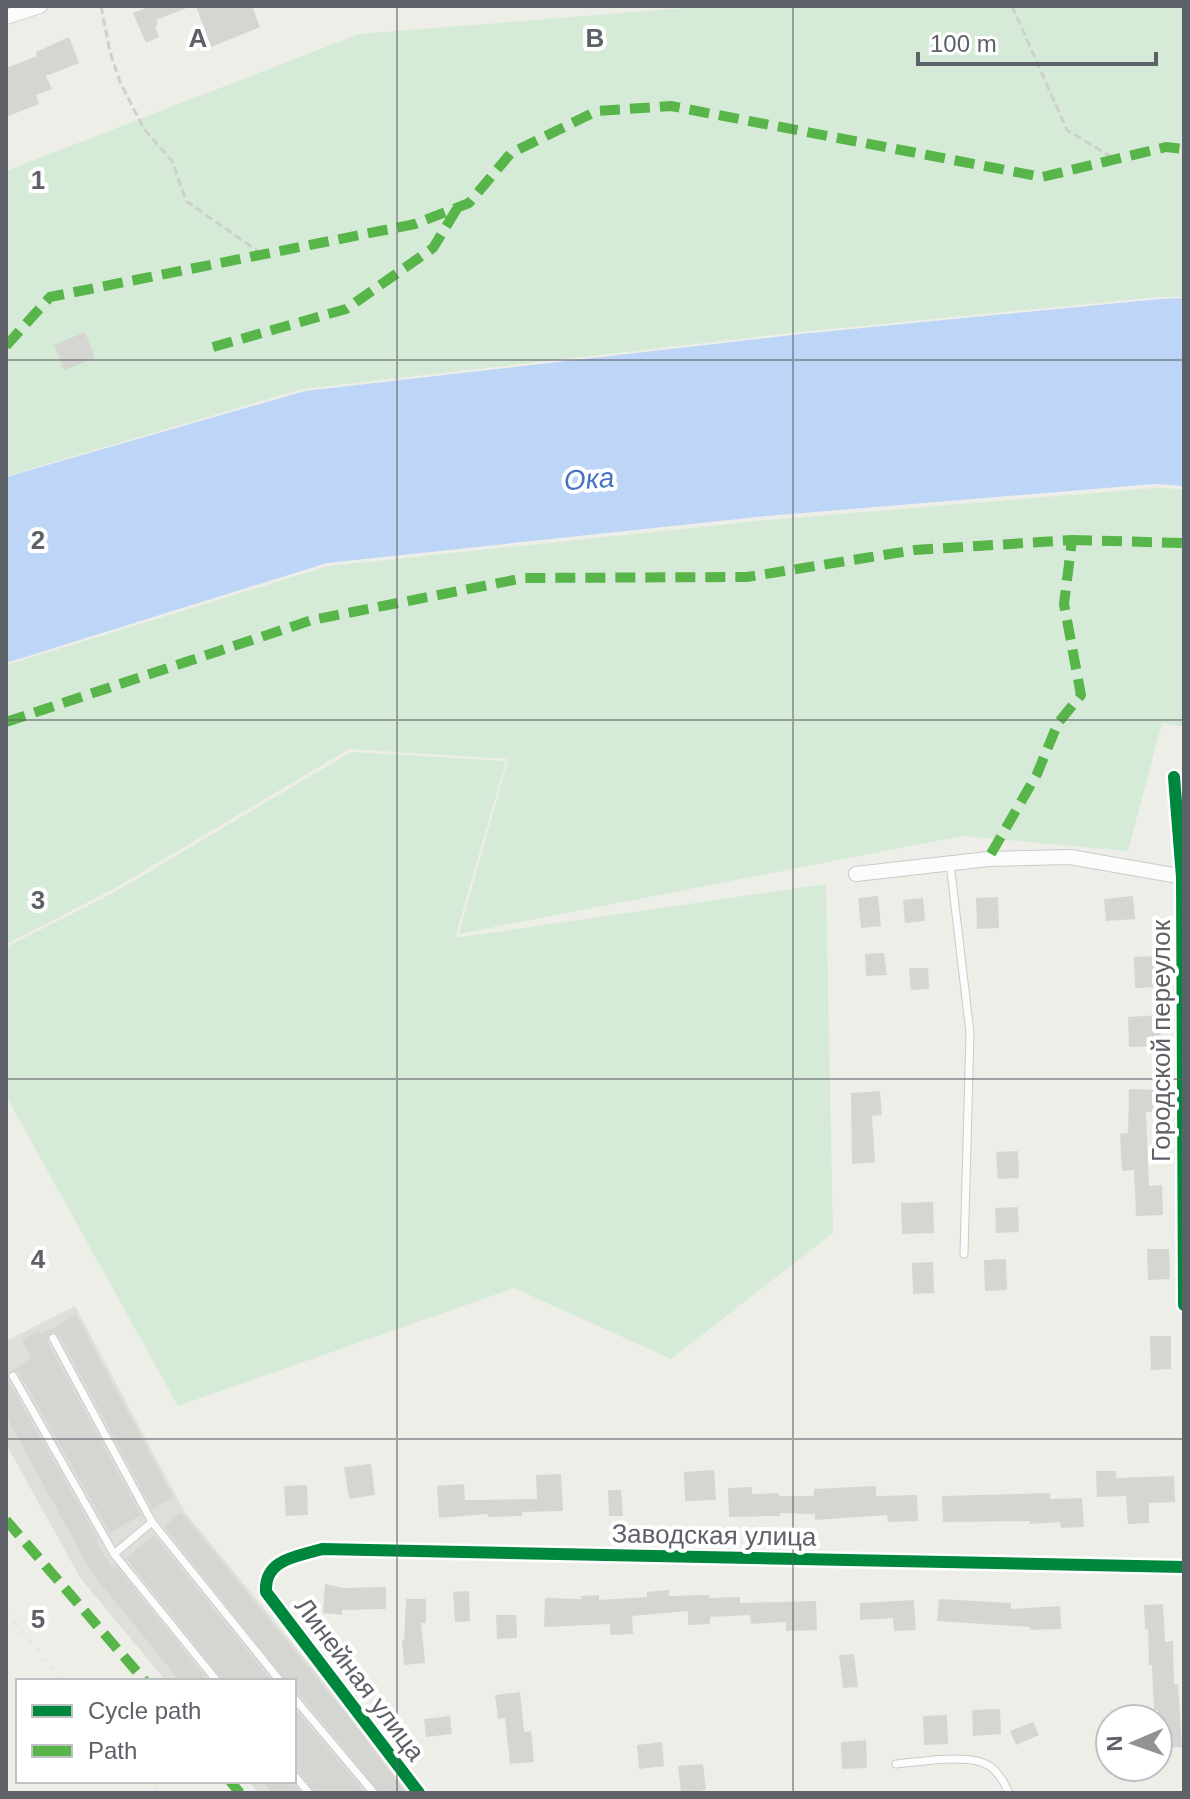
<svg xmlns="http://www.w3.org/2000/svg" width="1190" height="1799" viewBox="0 0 1190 1799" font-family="Helvetica,sans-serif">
	<rect width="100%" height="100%" fill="#eeeee9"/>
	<!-- industrial -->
	<path fill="#dfdfda" d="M75,1306L184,1511L415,1793H258L248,1781H294V1681H166L81,1579L6,1444V1341Z"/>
	<!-- green -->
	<g fill="#d6ebd7">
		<path d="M709,6H1184V297H1159L800,332L303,389L6,476V171L359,34Z"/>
		<path d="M1155,488L1184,489V727L1162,723L1128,851L962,836L459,934L508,759L349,749L112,890L6,944V665L328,566L767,520Z"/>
		<path d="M351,752L506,761L455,938L826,884L833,1233L671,1359L514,1288L178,1406L6,1096V947L115,892Z"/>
	</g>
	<!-- water -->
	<path fill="#bdd6f8" d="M1184,298V486L1154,484L766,516L327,563L6,663V477L305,391L801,334L1160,299Z"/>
	<!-- building -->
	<g fill="#d5d5d2">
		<path d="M151,6H189V7L156,20L158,25L155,27L159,37L146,43L133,13Z"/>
		<path d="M196,6H252L260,27L211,47Z"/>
		<path d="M69,37L79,63L46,76L52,89L36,95L39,104L6,117V68L37,56L36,52Z"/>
		<path d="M85,332L95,358L64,370L54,345Z"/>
		<path d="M878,896L881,926L861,928L858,898Z"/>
		<path d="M1133,896L1135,919L1106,921L1104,899Z"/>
		<path d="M998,897L999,928L977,929L976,898Z"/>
		<path d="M923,898L925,921L905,923L903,900Z"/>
		<path d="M884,953L887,975L866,976L865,954Z"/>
		<path d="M1156,956L1157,987L1135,988L1134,957Z"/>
		<path d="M909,968H928L929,989L911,990Z"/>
		<path d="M1160,1015L1161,1046L1129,1047L1128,1017Z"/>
		<path d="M1129,1089L1159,1090V1112H1146L1149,1186L1162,1185L1163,1215L1136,1216L1134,1170L1122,1171L1120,1134L1128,1133Z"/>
		<path d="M880,1091L882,1115L872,1116L875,1162L852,1164L851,1093Z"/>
		<path d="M1018,1151L1019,1178L998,1179L996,1152Z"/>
		<path d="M933,1202L934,1233L902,1234L901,1203Z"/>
		<path d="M1018,1207L1019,1232L996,1233L995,1208Z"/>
		<path d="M1147,1249H1169L1170,1279L1148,1280Z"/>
		<path d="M1006,1259L1007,1290L985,1291L984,1260Z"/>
		<path d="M933,1262L934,1293L913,1294L912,1263Z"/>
		<path d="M76,1315L173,1497L152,1509L59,1335L54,1332L49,1333L47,1341L141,1515L110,1533L19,1373L13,1370L32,1358L22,1340L38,1331L41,1335Z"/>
		<path d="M1150,1336H1171V1369L1151,1370Z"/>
		<path d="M8,1373L7,1379L98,1539L96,1540L112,1569L116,1566L209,1681H180L92,1573L6,1416V1374Z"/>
		<path d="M371,1464L375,1495L349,1499L344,1467Z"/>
		<path d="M714,1470L716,1500L685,1501L684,1472Z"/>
		<path d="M1096,1471H1116V1478L1174,1476L1175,1502L1149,1503V1523L1128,1524L1126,1496L1097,1497Z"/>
		<path d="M561,1474L563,1511L522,1512V1516L488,1517V1514L439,1518L437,1486L464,1484L465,1500L537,1499L536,1475Z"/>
		<path d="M307,1485L308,1515L286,1516L284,1486Z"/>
		<path d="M876,1486V1496L917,1495L918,1521L888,1522L887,1515L815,1520V1514L780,1513V1516L729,1517L728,1488L752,1487V1494L779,1493V1496H814V1489Z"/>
		<path d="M608,1490H621L623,1516H609Z"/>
		<path d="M1050,1493V1499L1082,1498L1084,1527L1061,1528L1060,1522L1030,1524V1521L943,1522L942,1496Z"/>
		<path d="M181,1512L360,1731L406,1793H380L299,1694L294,1692V1681H286L164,1527Z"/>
		<path d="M154,1535L272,1681H223L126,1558Z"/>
		<path d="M325,1584L344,1588L386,1587V1609L342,1610V1615L323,1613Z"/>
		<path d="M669,1590V1596L709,1595V1598L740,1597V1603L816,1601L817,1630L786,1631V1622L751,1624L750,1615L710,1617V1624L688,1625V1611L632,1616L633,1634L610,1635V1624L544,1627L545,1598L581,1599V1596L599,1595V1600L647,1597V1592Z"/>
		<path d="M469,1591L470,1621L455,1622L453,1592Z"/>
		<path d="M406,1599H426V1623H421L425,1663L404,1665L402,1640H404Z"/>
		<path d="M939,1599L1011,1603V1609L1060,1606L1061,1629L1030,1630V1627L937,1621Z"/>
		<path d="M914,1600L916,1630L894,1631L893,1618L860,1620V1603Z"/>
		<path d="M1163,1604L1165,1642L1173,1641L1174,1684H1178L1182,1747L1158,1748V1710H1154L1152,1665H1149L1148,1629H1145L1144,1605Z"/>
		<path d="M496,1615H516L517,1638L497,1639Z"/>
		<path d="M854,1654L858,1687L843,1688L839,1655Z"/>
		<path d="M520,1692L524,1732L531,1731L534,1762L510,1764L505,1718L498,1719L495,1695Z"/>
		<path d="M294,1708L366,1793H315L294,1764Z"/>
		<path d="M1000,1709L1001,1734L973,1736L972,1710Z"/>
		<path d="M947,1715L948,1744L924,1745L923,1716Z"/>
		<path d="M450,1716L452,1734L426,1737L424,1719Z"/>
		<path d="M1033,1722L1039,1735L1016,1745L1010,1731Z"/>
		<path d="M866,1740L867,1768L842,1769L841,1742Z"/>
		<path d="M662,1742L664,1766L639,1769L637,1745Z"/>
		<path d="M703,1764L706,1790L681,1793L678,1766Z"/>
		<path d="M263,1781H291L301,1793H272Z"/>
	</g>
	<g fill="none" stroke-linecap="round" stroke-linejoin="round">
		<defs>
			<g id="lane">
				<path d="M950,863L970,1033L964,1254"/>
				<path d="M53,1338L152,1522L280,1681"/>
				<path d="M13,1376L114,1554L217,1681"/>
				<path d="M114,1554L152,1522"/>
				<path d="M294,1698L374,1793"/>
				<path d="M896,1764C920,1762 972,1752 991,1767C999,1773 1005,1784 1009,1793"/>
				<path d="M294,1775L309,1793"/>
			</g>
			<g id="street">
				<path d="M6,17L40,6"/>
				<path d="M1174,777L1182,877L1184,1305"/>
				<path d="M856,874L988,859L1070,857L1184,877"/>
				<path d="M419,1793L266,1592C264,1559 296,1557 322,1549L1184,1567"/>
			</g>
		</defs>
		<!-- lane casing -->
		<use href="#lane" stroke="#cacbc9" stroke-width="9"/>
		<!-- street casing -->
		<use href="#street" stroke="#cacbc9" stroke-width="16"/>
		<!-- path -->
		<g stroke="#ccd0ce" stroke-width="3" stroke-dasharray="8 4" stroke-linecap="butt">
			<path d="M101,6L110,52L120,82L144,129L172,161L186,201L262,254"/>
			<path d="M1012,6L1067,130L1115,159"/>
		</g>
		<!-- lane -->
		<use href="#lane" stroke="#fcfcfc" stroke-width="7"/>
		<!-- street -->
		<use href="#street" stroke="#fcfcfc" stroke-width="14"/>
		<!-- rail -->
		<g stroke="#e4e5e4" stroke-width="5" stroke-dasharray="2 10" stroke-linecap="butt">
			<path d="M6,1613L63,1681"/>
			<path d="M147,1781L157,1793"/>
		</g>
		<!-- quiet -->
		<g stroke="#58b549" stroke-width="10" stroke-dasharray="20 10" stroke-linecap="butt">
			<path d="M6,346L50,297L415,224L469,203L511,153L597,111L671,106L1042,177L1166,147L1184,149"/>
			<path d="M213,347L346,309L433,248L458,207"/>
			<path d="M1072,540L1184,543"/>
			<path d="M6,722L312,620L524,578L747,577L915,550L1072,540L1064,604L1081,695L1058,723L1037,774L988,859"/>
			<path d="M6,1520L145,1681"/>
			<path d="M230,1781L240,1793"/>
		</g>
		<defs>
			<g id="cycleway">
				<path d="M1174,777L1182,877L1184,1305"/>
				<path d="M419,1793L266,1592C264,1559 296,1557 322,1549L1184,1567"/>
			</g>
		</defs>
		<!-- cycleway casing -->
		<use href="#cycleway" stroke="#fff" stroke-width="17"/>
		<!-- cycleway -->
		<use href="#cycleway" stroke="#00873e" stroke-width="12"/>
	</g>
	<!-- grid -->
	<path fill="none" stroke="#5e6167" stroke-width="2" stroke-opacity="0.55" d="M397,6V1793M793,6V1793M6,360H1184M6,720H1184M6,1079H1184M6,1439H1184"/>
	<g text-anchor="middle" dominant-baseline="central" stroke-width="8" stroke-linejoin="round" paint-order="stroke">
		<!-- street labels -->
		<g font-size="26" fill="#5e6167" stroke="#fff">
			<text transform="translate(1161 1041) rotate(-90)">Городской переулок</text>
			<text transform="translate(714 1535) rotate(1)">Заводская улица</text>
			<text transform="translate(360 1679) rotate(53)">Линейная улица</text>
		</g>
		<!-- water labels -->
		<g font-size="28" font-style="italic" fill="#4772c6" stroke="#fff">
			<text transform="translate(589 479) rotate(-4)">Ока</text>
		</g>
	</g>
	<g font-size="26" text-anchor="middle" font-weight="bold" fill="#5e6167" stroke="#fff" stroke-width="8" stroke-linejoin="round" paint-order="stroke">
		<text x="198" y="47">A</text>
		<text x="595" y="47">B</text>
		<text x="38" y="189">1</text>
		<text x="38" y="549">2</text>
		<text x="38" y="909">3</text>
		<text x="38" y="1268">4</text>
		<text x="38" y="1628">5</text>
	</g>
	<!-- border -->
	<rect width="1190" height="1799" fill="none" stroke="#5e6167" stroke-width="16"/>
	<!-- legend -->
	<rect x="16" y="1679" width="280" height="104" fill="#ffffff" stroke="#bfc0c2" stroke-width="2"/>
	<rect x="32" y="1705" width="40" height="12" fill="#00873e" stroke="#bfc0c2" stroke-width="2"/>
	<text x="88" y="1719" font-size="24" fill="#5e6167">Cycle path</text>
	<rect x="32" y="1745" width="40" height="12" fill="#58b549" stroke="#bfc0c2" stroke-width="2"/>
	<text x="88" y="1759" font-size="24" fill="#5e6167">Path</text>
	<!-- north arrow -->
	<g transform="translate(1134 1743) rotate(268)"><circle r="38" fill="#ffffff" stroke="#bfc0c2" stroke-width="2"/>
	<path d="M0-6L14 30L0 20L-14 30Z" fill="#909294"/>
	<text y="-12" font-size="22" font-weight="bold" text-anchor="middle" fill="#5e6167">N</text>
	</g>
	<!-- scale -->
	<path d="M918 52v12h238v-12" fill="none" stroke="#5e6167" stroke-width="4"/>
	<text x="930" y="52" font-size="24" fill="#5e6167" stroke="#ffffff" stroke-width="6" paint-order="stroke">100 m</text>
</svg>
